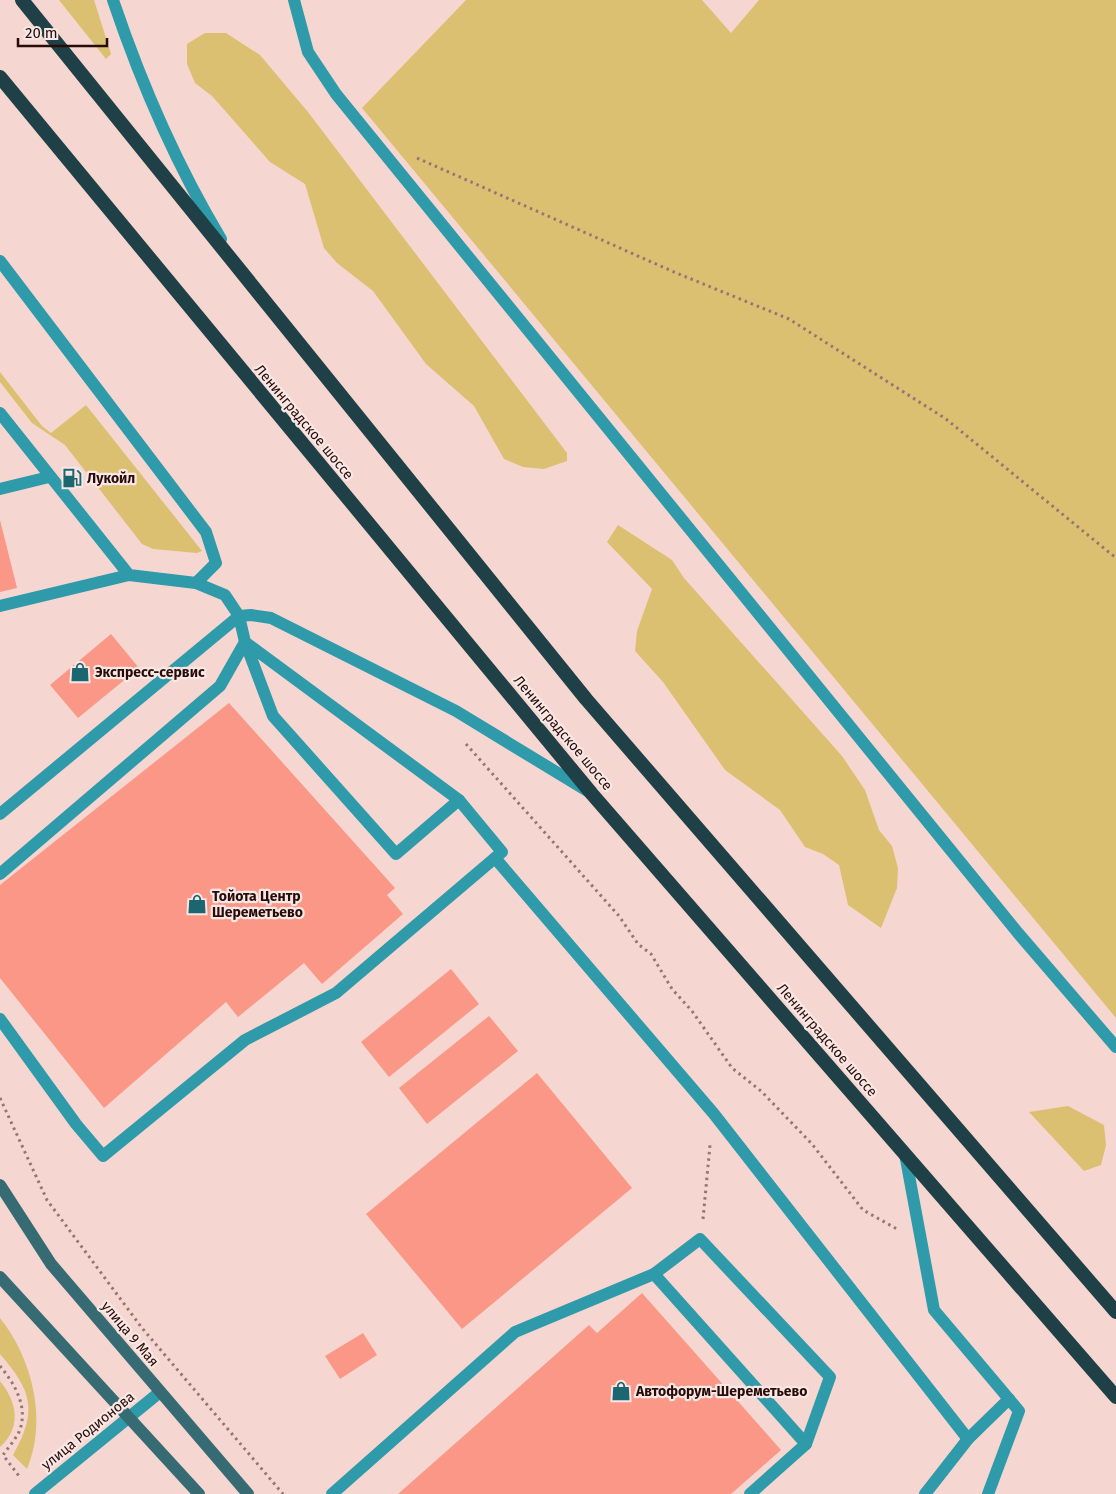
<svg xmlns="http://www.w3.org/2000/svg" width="1116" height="1494" viewBox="0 0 1116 1494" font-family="'Fira Sans',sans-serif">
	<rect width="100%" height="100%" fill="#f6d6d0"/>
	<!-- green -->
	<g fill="#dcc072">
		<path d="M59,0H94L111,54L106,59Z"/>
		<path d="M466,0H702L731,33L759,0H1116V1018L362,108Z"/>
		<path d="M205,33H226L260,55L308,112L567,453V461L544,469L523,467L504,459L474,406L426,364L373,291L337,263L324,248L305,184L270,162L212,96L195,83L187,64V44Z"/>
		<path d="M0,372L42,426L51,433L86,405L202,551L197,553L153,549L142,544L65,445L32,423L0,382Z"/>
		<path d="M618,525L672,560L684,578L842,756L865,790L879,830L892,846L898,868L897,888L881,928L848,905L839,865L823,854L805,847L780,810L725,770L663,682L635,651L637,631L652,589L607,542Z"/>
		<path d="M1068,1106L1104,1125L1106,1145L1101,1165L1084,1171L1029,1112Z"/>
		<path d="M0,1318C32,1358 48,1420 27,1469L13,1455C38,1411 32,1391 0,1354Z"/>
		<path d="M0,1381C17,1402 22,1427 0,1447Z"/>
	</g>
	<!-- building -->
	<g fill="#fb9787">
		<path d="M0,520L17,588L0,592Z"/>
		<path d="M111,634L139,668L78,718L50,685Z"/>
		<path d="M229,703L395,888L387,895L403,914L322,984L304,963L238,1017L226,1002L104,1108L0,978V885Z"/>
		<path d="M451,969L479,1004L389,1077L361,1042Z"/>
		<path d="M489,1016L518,1051L427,1124L399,1088Z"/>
		<path d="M537,1073L632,1188L462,1329L366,1214Z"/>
		<path d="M642,1293L781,1450L731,1494H398L589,1325L597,1333Z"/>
		<path d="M363,1333L377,1355L340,1379L325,1356Z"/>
	</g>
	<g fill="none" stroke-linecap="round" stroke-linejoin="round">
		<!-- path -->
		<g stroke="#947672" stroke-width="3" stroke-dasharray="2.5 4" stroke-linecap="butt">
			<path d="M417,158L674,272L789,319L946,419L1116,558"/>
			<path d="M466,744L619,916L638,944L651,954L672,989L692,1011L732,1068L761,1091L812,1144L863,1210L897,1229"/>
			<path d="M0,1098L47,1200L142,1328L283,1494"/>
			<path d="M703,1219L710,1145"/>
			<path d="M0,1366C15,1384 29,1408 19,1432C15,1440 8,1448 3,1455L19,1476"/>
		</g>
		<!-- service -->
		<g stroke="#2e9aaa" stroke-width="12">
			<path d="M0,261L206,532L216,563L196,583"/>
			<path d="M0,413L129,575L196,583L225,595L239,616L245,642L273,716L396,854L459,800L245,642"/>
			<path d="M0,489L49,477"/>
			<path d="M0,606L129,575"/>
			<path d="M495,858L714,1114L968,1439"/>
			<path d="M0,874L220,686L245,642"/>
			<path d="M0,1019L76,1124L103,1156L245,1040L336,993L502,852L459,800"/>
			<path d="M905,1154L934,1310L1019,1411L988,1494"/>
			<path d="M654,1274L700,1239L830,1377L806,1444"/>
			<path d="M332,1494L515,1332L654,1274L806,1444L750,1494"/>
			<path d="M925,1494L968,1439L1009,1399"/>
		</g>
		<!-- minor -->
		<g stroke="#2e9aaa" stroke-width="12">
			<path d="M113,0C141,83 176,164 221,239"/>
			<path d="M294,0L308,52L336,94L1018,933L1116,1047"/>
			<path d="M0,814L239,616L251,615L271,618L456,711L589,792"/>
		</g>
		<!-- tertiary -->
		<path stroke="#2e9aaa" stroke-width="12" d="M35,1494L160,1392"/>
		<!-- secondary -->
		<g stroke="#366b74" stroke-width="12">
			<path d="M0,1185L51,1264L248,1494"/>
			<path d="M0,1277L199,1494"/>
		</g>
		<!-- trunk -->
		<g stroke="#1f4046" stroke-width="14">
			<path d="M22,0L586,699L1116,1312"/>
			<path d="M0,77L592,794L1116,1397"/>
		</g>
	</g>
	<!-- icons -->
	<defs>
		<symbol id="fuel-bare" viewBox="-9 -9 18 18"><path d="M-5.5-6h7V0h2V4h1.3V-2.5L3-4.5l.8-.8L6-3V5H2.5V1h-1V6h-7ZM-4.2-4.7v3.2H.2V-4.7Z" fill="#1c6672" stroke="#f8e7e4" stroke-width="2.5" paint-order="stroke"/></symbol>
		<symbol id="shop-bare" viewBox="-9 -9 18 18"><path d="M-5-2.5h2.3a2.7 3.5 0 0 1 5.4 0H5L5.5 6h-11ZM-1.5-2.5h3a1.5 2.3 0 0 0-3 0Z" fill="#1c6672" stroke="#f8e7e4" stroke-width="2.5" paint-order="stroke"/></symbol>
	</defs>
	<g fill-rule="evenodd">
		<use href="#fuel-bare" x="58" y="464" width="28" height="28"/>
		<use href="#shop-bare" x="66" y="658" width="28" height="28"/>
		<use href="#shop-bare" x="183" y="890" width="28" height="28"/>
		<use href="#shop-bare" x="607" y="1377" width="28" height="28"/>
	</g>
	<g text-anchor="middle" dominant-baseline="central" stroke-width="4.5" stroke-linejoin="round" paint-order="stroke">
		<!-- street labels -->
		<g font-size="14" fill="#270c09" stroke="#f8e7e4">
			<text transform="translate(304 422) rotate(50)">Ленинградское шоссе</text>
			<text transform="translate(563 733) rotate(50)">Ленинградское шоссе</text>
			<text transform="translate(827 1040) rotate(49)">Ленинградское шоссе</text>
			<text transform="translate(130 1334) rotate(50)">улица 9 Мая</text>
			<text transform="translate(88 1431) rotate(-39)">улица Родионова</text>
		</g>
		<!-- poi labels -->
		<g font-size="14" font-weight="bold" fill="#270c09" stroke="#f8e7e4" text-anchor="start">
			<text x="87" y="478">Лукойл</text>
			<text x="95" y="672">Экспресс-сервис</text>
			<text x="212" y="896">Тойота Центр<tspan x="212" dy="16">Шереметьево</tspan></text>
			<text x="636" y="1391">Автофорум-Шереметьево</text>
		</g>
	</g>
	<!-- scale -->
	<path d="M18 38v8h89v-8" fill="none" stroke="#270c09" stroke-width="2.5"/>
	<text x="25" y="38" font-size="15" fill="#270c09" stroke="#f8e7e4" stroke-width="4" paint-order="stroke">20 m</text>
</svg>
